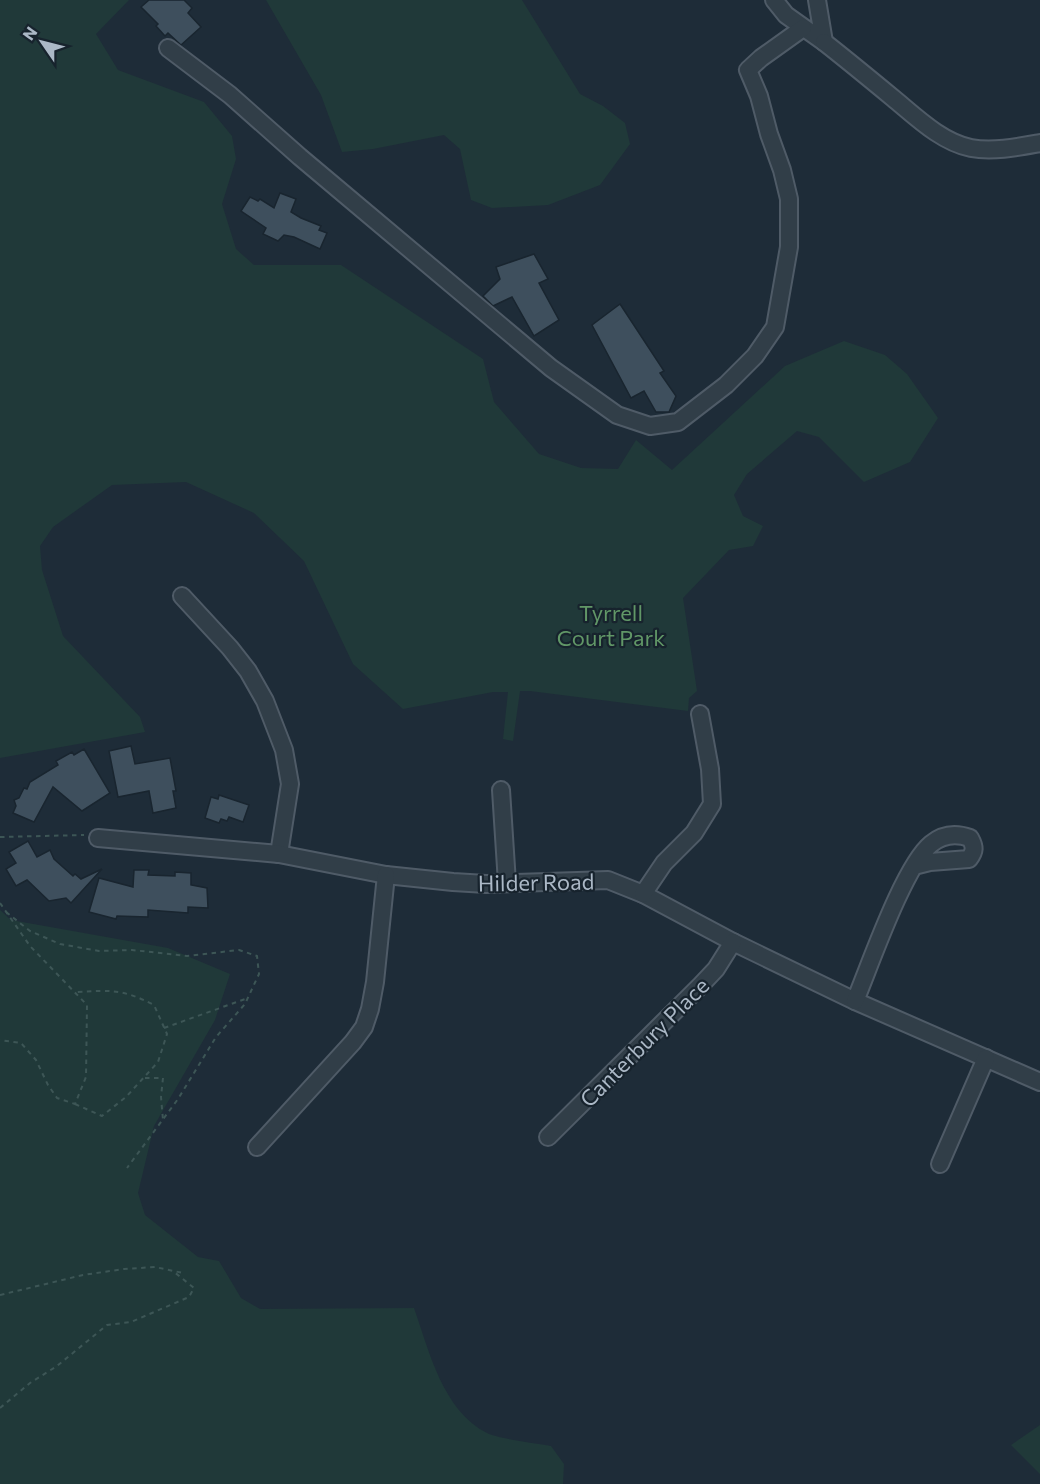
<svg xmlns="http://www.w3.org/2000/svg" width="1040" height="1484" viewBox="0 0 1040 1484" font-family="Commissioner,sans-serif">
	<rect width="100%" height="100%" fill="#1e2c38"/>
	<!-- green -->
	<g fill="#203939">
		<path d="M0,0H129L96,34L118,70L204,102L232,136L236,159L222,204L236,249L254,265H341L483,359L494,402L539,454L581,468L618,469L636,440L672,470L785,366L844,341L885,355L907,374L938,418L910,462L864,482L819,437L797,431L747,474L734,495L743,516L763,526L753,546L729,550L683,598L697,691L689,698L688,711L530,691H520L513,741L503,739L508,692H493L403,709L353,664L304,561L254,513L186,482L112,485L53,527L40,546L42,570L63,636L140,717L145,732L0,758Z"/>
		<path d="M266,0H522L580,94L603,106L625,123L630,144L600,185L548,205L492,208L471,200L460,149L444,135L373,149L342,152L321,95Z"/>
		<path d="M0,910L11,920L168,948L230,974L215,1020L154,1126L138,1193L145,1215L198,1257L219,1261L241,1298L260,1309L414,1308C429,1351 443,1411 487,1433C499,1439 535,1443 551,1446L564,1464L563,1484H0Z"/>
		<path d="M1040,1425V1474L1011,1445Z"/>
	</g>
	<!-- building -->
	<g fill="#3e4f5d" stroke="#19252f" stroke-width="1.5">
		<path d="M149,0H184L192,8L188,13L201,27L181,45L168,33L165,36L156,26L158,24L141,7Z"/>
		<path d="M280,193L296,199L291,212L301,218L321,226L319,230L327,233L320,249L294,237L284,235L278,241L263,234L266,228L241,211L250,197L258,201L260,199L274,208Z"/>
		<path d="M534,254L548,279L539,283L559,320L534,336L512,297L493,306L483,296L500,279L496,267Z"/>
		<path d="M620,304L664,371L660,373L676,396L669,412H656L644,391L631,398L592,325Z"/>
		<path d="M131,746L135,764L170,758L176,791H173L176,808L153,813L149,791L118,797L109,751Z"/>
		<path d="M84,749L110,793L82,811L53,787L34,822L13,813L16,806L14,800L19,798L24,788L27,789L30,782L58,765L56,761L72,752L74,755Z"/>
		<path d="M219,795L249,805L243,822L229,817L227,821L221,819L219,823L205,818L211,797L218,799Z"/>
		<path d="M28,841L37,857L50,850L54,859L73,876L75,874L81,879L102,869L71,903L66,898L49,901L27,880L16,886L6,869L16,863L9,852Z"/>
		<path d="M134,870H149L148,875L175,876V872L191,873V885L207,888L208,908L188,907V913L148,910V917L117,916L116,919L89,912L99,878L133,887Z"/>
	</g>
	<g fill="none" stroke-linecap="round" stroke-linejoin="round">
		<defs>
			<g id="minor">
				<path d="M774,0L786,15L824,42L817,0"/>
				<path d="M824,42C847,60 870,79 893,98C915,116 941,142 971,148C993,152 1018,147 1040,143"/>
				<path d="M168,48L230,95L300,157L551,368L617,415L650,426L678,422L726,385L755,356L775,327L789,247V199L782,170L769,134L759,96L748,70L761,58L803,28"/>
				<path d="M182,596L230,648L248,671L265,701L284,750L290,784L279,854"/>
				<path d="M501,790L507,883"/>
				<path d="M98,838L279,854L386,875L453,882L486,884L608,880L643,894L733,942L855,1001L1040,1082"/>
				<path d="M643,894L664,863L694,833L712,804L710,769L700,714"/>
				<path d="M855,1001C870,965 904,866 931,844C943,834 956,833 970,838C975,847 975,851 969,859L930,862L914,866"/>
				<path d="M548,1137L700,986L716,969L733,942"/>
				<path d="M257,1147L353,1042L364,1027L370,1009L375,982L386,875"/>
				<path d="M940,1164L986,1058"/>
			</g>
		</defs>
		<!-- minor casing -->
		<use href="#minor" stroke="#4f5b67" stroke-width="20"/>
		<!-- path -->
		<g stroke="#3d5656" stroke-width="2" stroke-dasharray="4.5 4.5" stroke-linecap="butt">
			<path d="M0,837L84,835"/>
			<path d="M0,903L30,946L87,1005L86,1077L75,1104L57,1098L48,1085L36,1060L21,1043L0,1040"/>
			<path d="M6,912L30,931L60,944L99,951L132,950L187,956L239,950L257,956L259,974L245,1004L216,1037L178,1099L127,1168"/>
			<path d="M164,1028L248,998"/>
			<path d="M145,1078H163L161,1097L163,1120"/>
			<path d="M75,1104L102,1116L126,1097L158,1062L167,1034L154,1005C123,989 110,990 77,992"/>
			<path d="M0,1295L83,1275L124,1269L155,1267L183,1273"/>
			<path d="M0,1408L30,1383L57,1366L107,1325L131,1322L189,1297L194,1288L173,1271"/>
		</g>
		<!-- minor -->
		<use href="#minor" stroke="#313e48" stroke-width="16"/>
	</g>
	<g text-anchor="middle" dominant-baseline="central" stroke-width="4.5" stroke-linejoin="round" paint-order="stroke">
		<!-- park labels -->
		<g font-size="22" fill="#619767" stroke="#17232d">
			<text x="611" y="612">Tyrrell<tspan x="611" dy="25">Court Park</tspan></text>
		</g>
		<!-- street labels -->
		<g font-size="22" fill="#abb8c6" stroke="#17232d">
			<text transform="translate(536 882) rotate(-1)">Hilder Road</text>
			<text transform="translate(644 1042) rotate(-45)">Canterbury Place</text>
		</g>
	</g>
	<!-- north arrow -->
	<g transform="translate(42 42) rotate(305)" stroke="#17232d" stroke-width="4.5" paint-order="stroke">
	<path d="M0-4.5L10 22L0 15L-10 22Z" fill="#abb8c6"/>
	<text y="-9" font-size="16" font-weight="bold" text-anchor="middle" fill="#abb8c6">N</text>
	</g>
</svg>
